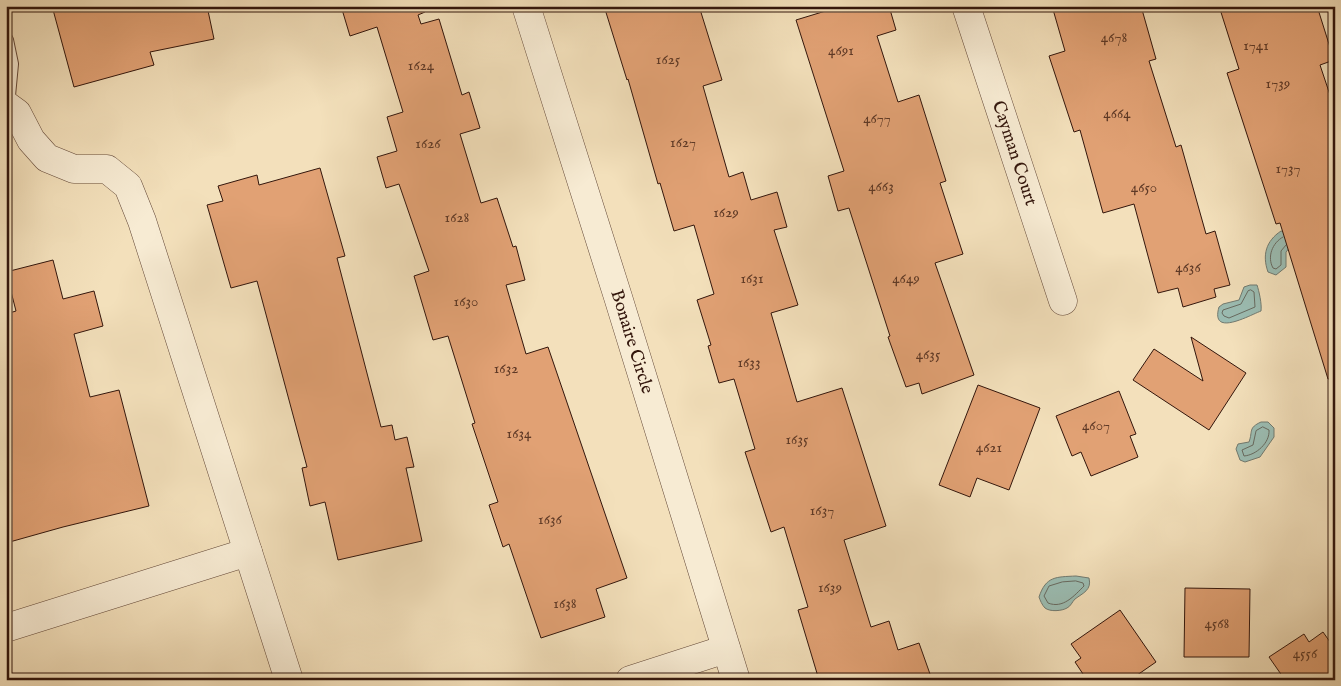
<svg xmlns="http://www.w3.org/2000/svg" width="1341" height="686" viewBox="0 0 1341 686" font-family="'IM FELL English',serif">
	<rect width="100%" height="100%" fill="#f3e0bb"/>
	<filter id="stains"><feTurbulence type="fractalNoise" baseFrequency=".004" numOctaves="4"/><feColorMatrix values="0 0 0 0 .2 0 0 0 0 .09 0 0 0 0 .02 0 0 0 .5 -.17"/></filter>
	<radialGradient id="worn" r=".72"><stop offset=".6" stop-color="#630" stop-opacity="0"/><stop offset="1" stop-color="#630" stop-opacity=".3"/></radialGradient>
	<!-- water -->
	<g fill="#9bbdb3" stroke="#717a70">
		<path d="M1281,231L1290,233L1291,246L1286,252V267L1276,275L1268,272C1262,255 1266,241 1281,231Z"/>
		<path d="M1250,285H1257C1259,291 1262,304 1261,311C1250,315 1210,338 1219,307L1223,304L1239,300L1244,287Z"/>
		<path d="M1261,422H1268L1274,428V437L1260,457L1245,462L1240,460L1236,449L1238,444L1249,442C1253,431 1248,428 1261,422Z"/>
		<path d="M1076,576L1089,578C1092,590 1083,593 1075,599C1072,602 1071,606 1067,608C1062,611 1050,612 1045,608C1042,605 1040,600 1039,597C1046,576 1056,577 1076,576Z"/>
	</g>
	<g fill="none" stroke-linecap="round" stroke-linejoin="round">
		<!-- shore -->
		<g stroke="#676a60" stroke-width="1">
			<path d="M1283,237C1272,243 1267,257 1273,268L1276,269L1281,265V251L1286,245"/>
			<path d="M1251,290L1254,292L1255,307L1229,318L1224,316L1222,313L1223,310L1241,304L1248,291Z"/>
			<path d="M1263,427L1269,430C1270,443 1256,455 1244,456L1242,450L1253,445L1256,431Z"/>
			<path d="M1076,581L1083,583L1084,586C1074,596 1063,609 1048,603L1044,596L1049,586L1062,582Z"/>
		</g>
	</g>
	<!-- building -->
	<g fill="#e1a174" stroke="#33160c">
		<path d="M52,6H207L214,39L150,52L154,65L74,87Z"/>
		<path d="M341,6H424L425,12L418,15L421,24L439,19L462,95L469,92L480,128L460,134L481,203L497,198L513,247L516,246L525,280L506,285L526,354L548,347L627,578L596,589L605,617L541,638L509,544L503,547L489,505L498,502L472,424L475,423L448,336L433,340L414,276L429,271L399,184L386,188L377,157L397,151L387,117L403,112L377,27L350,36Z"/>
		<path d="M604,6H699L722,80L703,86L729,177L743,172L751,200L777,192L787,227L774,230L798,305L771,313L797,402L842,388L886,526L844,540L871,627L889,621L898,650L919,643L930,674L913,680H819L798,610L808,607L784,527L771,532L745,452L755,449L734,379L719,383L708,346L711,345L697,300L714,294L694,225L674,231L660,183L658,184L628,79L627,80Z"/>
		<path d="M842,6H889L896,30L877,36L898,102L919,95L946,181L940,183L963,254L935,263L974,375L922,394L919,383L906,387L888,337L890,336L849,208L838,211L828,176L844,171L796,20Z"/>
		<path d="M1052,6H1141L1156,59L1149,61L1176,147L1181,145L1206,234L1215,231L1230,285L1214,289L1216,297L1183,307L1178,288L1158,293L1134,204L1103,213L1080,130L1074,132L1049,56L1065,51Z"/>
		<path d="M1219,6H1317L1334,60L1320,65L1335,110V378L1328,379L1280,223L1276,224L1227,73L1239,69Z"/>
		<path d="M320,168L345,256L337,258L381,427L392,425L395,440L407,437L414,467L406,468L422,541L338,560L325,502L310,506L302,468L307,467L257,281L231,288L207,205L223,201L218,186L257,175L259,185Z"/>
		<path d="M53,260L63,299L94,291L103,326L74,334L90,397L119,390L149,506L63,527L6,543V314L16,311L6,272Z"/>
		<path d="M1191,337L1246,373L1209,430L1133,380L1154,349L1203,381Z"/>
		<path d="M978,385L1040,408L1009,490L977,478L970,497L939,485Z"/>
		<path d="M1119,391L1136,434L1130,436L1138,457L1091,476L1081,452L1072,456L1056,416Z"/>
		<path d="M1185,588L1250,589L1249,657H1184Z"/>
		<path d="M1120,610L1156,662L1130,680H1087L1075,662L1081,658L1071,644Z"/>
		<path d="M1323,632L1335,649V680H1285L1269,657L1304,634L1309,642Z"/>
	</g>
	<g fill="none" stroke-linecap="round" stroke-linejoin="round">
		<defs>
			<path id="lane" d="M6,40L11,64L7,106"/>
			<g id="street">
				<path id="s1" d="M526,6L618,297L736,680"/>
				<path id="s2" d="M966,6L1063,301"/>
				<path d="M6,105L17,113L31,140L47,158L74,169H107L128,186L142,221L289,680"/>
				<path d="M6,628L248,552"/>
				<path d="M630,680L726,649"/>
			</g>
		</defs>
		<!-- lane casing -->
		<use href="#lane" stroke="#634838" stroke-width="16"/>
		<!-- street casing -->
		<use href="#street" stroke="#634838" stroke-width="29"/>
		<!-- lane -->
		<use href="#lane" stroke="#f7ebd3" stroke-width="14"/>
		<!-- street -->
		<use href="#street" stroke="#f7ebd3" stroke-width="28"/>
	</g>
	<g text-anchor="middle" dominant-baseline="central" stroke-width="4" stroke-linejoin="round" paint-order="stroke">
		<!-- number labels -->
		<g font-size="15" fill="#5e3926">
			<text x="1114" y="37">4678</text>
			<text x="1256" y="45">1741</text>
			<text x="841" y="50">4691</text>
			<text x="668" y="59">1625</text>
			<text x="421" y="65">1624</text>
			<text x="1278" y="83">1739</text>
			<text x="1117" y="113">4664</text>
			<text x="877" y="118">4677</text>
			<text x="683" y="142">1627</text>
			<text x="428" y="143">1626</text>
			<text x="1288" y="168">1737</text>
			<text x="881" y="186">4663</text>
			<text x="1144" y="187">4650</text>
			<text x="726" y="212">1629</text>
			<text x="457" y="217">1628</text>
			<text x="1188" y="267">4636</text>
			<text x="752" y="278">1631</text>
			<text x="906" y="278">4649</text>
			<text x="466" y="301">1630</text>
			<text x="928" y="354">4635</text>
			<text x="749" y="362">1633</text>
			<text x="506" y="368">1632</text>
			<text x="1096" y="425">4607</text>
			<text x="519" y="433">1634</text>
			<text x="797" y="439">1635</text>
			<text x="989" y="447">4621</text>
			<text x="822" y="510">1637</text>
			<text x="550" y="519">1636</text>
			<text x="830" y="587">1639</text>
			<text x="565" y="603">1638</text>
			<text x="1217" y="623">4568</text>
			<text x="1305" y="653">4556</text>
		</g>
		<!-- street labels -->
		<g font-size="18" fill="#33160c" stroke="#f7ebd3">
			<text stroke="none"><textPath href="#s2" startOffset="155">Cayman Court</textPath></text>
			<text stroke="none"><textPath href="#s1" startOffset="352">Bonaire Circle</textPath></text>
		</g>
	</g>
	<!-- margin -->
	<rect width="1341" height="686" fill="none" stroke="#f3e0bb" stroke-width="25"/>
	<rect x="8" y="8" width="1326" height="671" fill="none" stroke="#33160c" stroke-width="2.5"/>
	<rect x="12" y="12" width="1316" height="661" fill="none" stroke="#33160c"/>
	<rect width="100%" height="100%" filter="url(#stains)"/>
	<rect width="100%" height="100%" fill="url(#worn)"/>
</svg>
